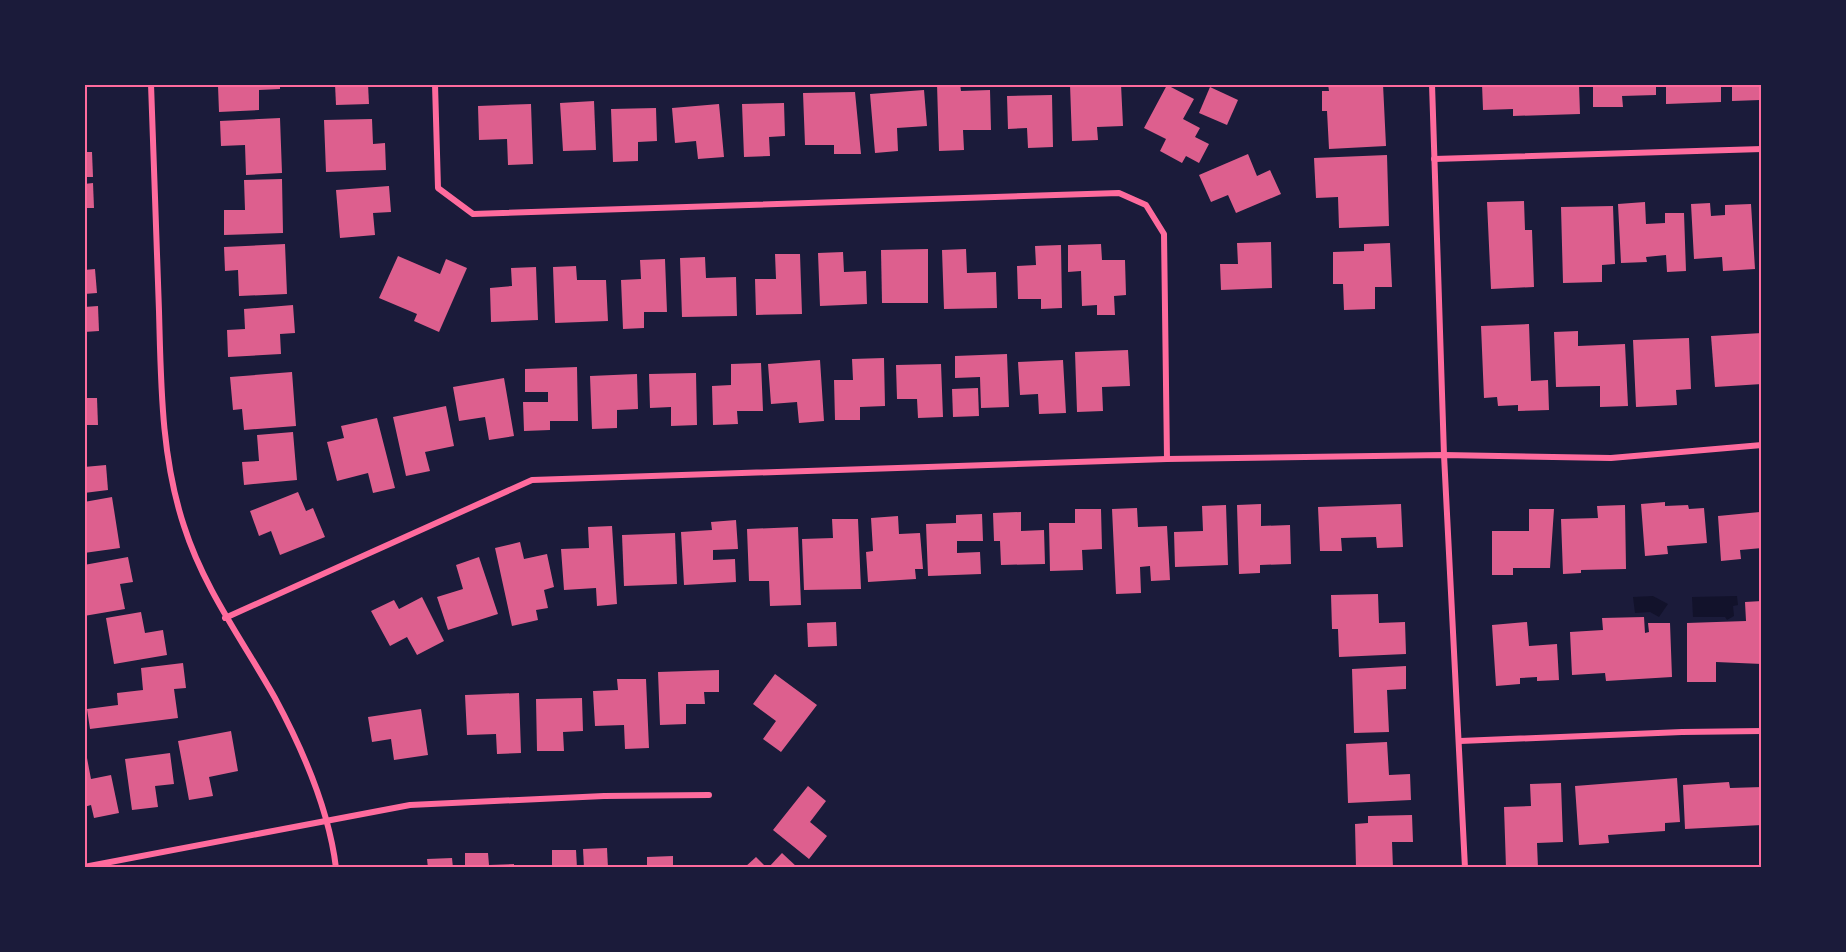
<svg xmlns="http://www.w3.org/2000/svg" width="1846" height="952" viewBox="0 0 1846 952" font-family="Inter,sans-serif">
	<rect width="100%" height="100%" fill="#1b1b3a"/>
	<!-- water -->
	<g fill="#12122b">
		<path d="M1653,596L1668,604L1659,617L1650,612L1635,613L1633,597Z"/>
		<path d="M1737,596L1738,605L1733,606L1734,616L1727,620L1725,617H1693L1692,597Z"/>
	</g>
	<!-- building -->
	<g fill="#dd5f8e">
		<path d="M231,84H280V89L259,90V110L219,112L218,86Z"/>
		<path d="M335,84H368L369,104L336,105Z"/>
		<path d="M937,84H960L961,91L990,90L991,130H963L964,150L939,151Z"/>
		<path d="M1070,84H1121L1123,126L1097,127L1098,140L1072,141Z"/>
		<path d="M1328,84H1383L1386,146L1329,149L1327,111H1322V91H1329Z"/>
		<path d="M1482,84H1579L1580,114L1513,116V109L1483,110Z"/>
		<path d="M1593,84H1656V95L1622,96L1623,107H1593Z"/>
		<path d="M1666,84H1721V102L1666,104Z"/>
		<path d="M1732,84H1760V100L1732,101Z"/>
		<path d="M1167,85L1194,99L1183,119L1200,128L1195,137L1209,144L1199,163L1186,156L1182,163L1160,151L1166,139L1144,128Z"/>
		<path d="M1210,87L1238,100L1227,125L1199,113Z"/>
		<path d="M924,90L927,126L897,128L898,151L875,153L870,94Z"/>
		<path d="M855,92L861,154H834V145H805L803,93Z"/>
		<path d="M1052,95L1053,147L1028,148L1027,128L1008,129L1007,96Z"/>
		<path d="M594,101L596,150L563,151L560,103Z"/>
		<path d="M784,103L785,136L769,137L770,156L744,157L742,104Z"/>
		<path d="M531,104L533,164L508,165L507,139L479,140L478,106Z"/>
		<path d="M719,104L724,157L698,159L696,141L675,143L672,108Z"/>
		<path d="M656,108L657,141L638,142V161L613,162L611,109Z"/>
		<path d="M280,118L282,173L246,175L245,145L221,146L220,121Z"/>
		<path d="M372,119L373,144L385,143L386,170L326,172L324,120Z"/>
		<path d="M84,152H92L93,177H84Z"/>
		<path d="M1248,154L1257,176L1270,170L1281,194L1236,213L1228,195L1211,202L1199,175Z"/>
		<path d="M1387,155L1389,226L1339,228L1338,197L1316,198L1314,158Z"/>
		<path d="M282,179L283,233L224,235V210H245L244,180Z"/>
		<path d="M93,183L94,208H84V184Z"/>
		<path d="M389,186L391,212L373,213L375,235L340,238L336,190Z"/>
		<path d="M1524,201L1525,230H1532L1534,287L1491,289L1487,202Z"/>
		<path d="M1645,202L1646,224L1665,223V213H1684L1686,271L1667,272L1666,255L1646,257L1647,262L1621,263L1618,204Z"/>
		<path d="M1710,203L1711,216L1725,215V205L1751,204L1755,269L1723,271L1722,257L1694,259L1691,204Z"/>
		<path d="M1613,206L1615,264L1602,265V282L1563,283L1561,207Z"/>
		<path d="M1271,242L1272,288L1221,290L1220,264H1238L1237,243Z"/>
		<path d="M1390,243L1392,287H1375V309L1344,310L1343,284H1333V252L1364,251V244Z"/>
		<path d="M285,244L287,294L239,296L238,270L225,271L224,247Z"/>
		<path d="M1101,244L1102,260H1125L1126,295L1114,296L1115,315H1097V305L1082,306L1081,271L1068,272V245Z"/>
		<path d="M1061,245L1062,308L1041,309V299H1018L1017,266L1036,265L1035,246Z"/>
		<path d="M928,249V303H882L881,250Z"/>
		<path d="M966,249L967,273L996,272L997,308L944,309L942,250Z"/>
		<path d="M843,252L844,272L866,271L867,304L820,306L818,253Z"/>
		<path d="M775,254H800L802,314L756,315L755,279H776Z"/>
		<path d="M398,256L440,274L446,259L467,268L439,332L414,321L417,314L379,298Z"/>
		<path d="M705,257L706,278L736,277L737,316L682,317L680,258Z"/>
		<path d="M665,259L667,312H644V328L623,329L621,280L641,279L640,260Z"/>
		<path d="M576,266L577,280H606L608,321L555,323L553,267Z"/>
		<path d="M536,267L538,320L491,322L490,288L512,286L511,268Z"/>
		<path d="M95,269L97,293L84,294V270Z"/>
		<path d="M293,305L295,333L280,334L281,354L228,357L227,330L245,329L244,309Z"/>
		<path d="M98,306L99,331L84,332V307Z"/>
		<path d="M1529,324L1531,381L1548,380L1549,410L1518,411V405L1498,406L1497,397L1484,398L1481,326Z"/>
		<path d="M1578,331V346L1625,344L1628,406L1600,407V386L1556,387L1554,332Z"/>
		<path d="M1762,333V384L1715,387L1711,336Z"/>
		<path d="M1689,338L1691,389L1676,390L1677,405L1636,407L1633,340Z"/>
		<path d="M1128,350L1130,386L1102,387L1103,411L1077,412L1075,352Z"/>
		<path d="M1007,354L1009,407L981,408L980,377L955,378V356Z"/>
		<path d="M884,358L885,406L860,407V420H835L834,380H853L852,359Z"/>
		<path d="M820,360L824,421L799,423L797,402L771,404L768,364Z"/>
		<path d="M1063,360L1066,413L1039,414L1038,394L1020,395L1018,362Z"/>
		<path d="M761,363L763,411H737L738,424L713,425L712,386L731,385V364Z"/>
		<path d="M941,364L943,417L918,418L917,399H897L896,365Z"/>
		<path d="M577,367L578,421H550V430L524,431L523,402H548V392H525V369Z"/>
		<path d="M292,372L296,426L244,430L242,409L233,410L230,377Z"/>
		<path d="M696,373L697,425L671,426V407L650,408L649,374Z"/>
		<path d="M637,374L638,409L617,410V428L592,429L590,376Z"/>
		<path d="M504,378L514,436L489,440L485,417L459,421L453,387Z"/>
		<path d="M978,388L979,416L953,417L952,389Z"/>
		<path d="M84,398H97L98,425H84Z"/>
		<path d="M446,406L454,446L425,452L430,471L406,476L393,417Z"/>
		<path d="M377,418L395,488L373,493L368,473L337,481L327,442L344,438L341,426Z"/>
		<path d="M293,432L297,480L244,485L242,462L259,461L257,435Z"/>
		<path d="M106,465L108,490L84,493V467Z"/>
		<path d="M298,492L306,511L313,508L325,537L280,555L271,531L259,536L250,511Z"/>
		<path d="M1759,495H1762V548L1740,550L1741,559L1721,561L1718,516L1760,512Z"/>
		<path d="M112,497L120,548L84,553V502Z"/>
		<path d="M1665,502V506L1688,505L1689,509L1704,508L1707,543L1667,546L1668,554L1645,556L1641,504Z"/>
		<path d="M1261,504V526L1290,525L1291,564L1260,565V573L1239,574L1237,505Z"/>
		<path d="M1401,504L1403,547L1377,548L1376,537L1341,538L1342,551H1320L1318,507Z"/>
		<path d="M1226,505L1228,565L1175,567L1174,532L1203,531L1202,506Z"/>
		<path d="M1625,505L1626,569L1581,570V573L1563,574L1561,519L1598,518L1597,506Z"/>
		<path d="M1137,508L1138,527L1167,526L1170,580L1151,581L1150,566L1140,567L1141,593L1116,594L1112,509Z"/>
		<path d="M1075,509H1101L1102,549L1082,550L1083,570L1050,571L1049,523H1075Z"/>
		<path d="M1529,509H1554L1550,568H1513V575H1492V531H1529Z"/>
		<path d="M1021,512V531L1044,530L1045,564L1001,565L1000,541H994L993,513Z"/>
		<path d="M982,514L983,541H957V553L980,552L981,574L928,576L926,524L956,523V515Z"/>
		<path d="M898,516L899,534L920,533L923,569H915L916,579L868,582L866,552L873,551L871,518Z"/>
		<path d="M832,519H858L861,589L804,590L802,539L833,538Z"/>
		<path d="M736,520L738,549L713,550V560L735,559L736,582L684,585L681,532L712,530L711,522Z"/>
		<path d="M612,526L617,604L597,606L596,588L564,590L561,549L589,548L588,527Z"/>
		<path d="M798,527L801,605L770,606L769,581H749L747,529Z"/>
		<path d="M675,533L677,584L624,586L622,535Z"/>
		<path d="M520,542L524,559L547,554L554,587L544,590L548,608L536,610L538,620L512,626L495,548Z"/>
		<path d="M128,557L133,582L120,584L125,609L84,616V565Z"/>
		<path d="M479,557L498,614L448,630L437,597L463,589L456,565Z"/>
		<path d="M1378,594L1379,623L1405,622L1406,654L1339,657L1338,629H1332L1331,595Z"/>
		<path d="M422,597L444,641L417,655L407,637L390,646L371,611L394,600L399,609Z"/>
		<path d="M1762,601V664L1716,662V682H1687V623L1746,621L1745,602Z"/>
		<path d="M141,612L145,633L163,630L167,655L114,664L106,618Z"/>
		<path d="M1644,617L1645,633L1649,632L1648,623H1670L1672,677L1606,681L1605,673L1572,675L1570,632L1603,630L1602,618Z"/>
		<path d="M836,622L837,646L808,647L807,623Z"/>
		<path d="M1527,622L1529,646L1557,644L1559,680L1537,681V677L1520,678V684L1496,686L1492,625Z"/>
		<path d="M183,663L186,688L174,689L178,718L90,729L87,709L118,705L117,693L143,690L141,668Z"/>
		<path d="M1406,666V689L1387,690L1389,732L1354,733L1352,669Z"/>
		<path d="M719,670V692H704L705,704H686V724L660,725L658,672Z"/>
		<path d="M775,674L817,705L781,752L763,739L776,721L753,704Z"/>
		<path d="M617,679H646L649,748L625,749L624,725L595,726L593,691L618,690Z"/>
		<path d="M519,693L521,753L497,754L496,734L467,735L465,695Z"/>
		<path d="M582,698L583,731L563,732L564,751H537L536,699Z"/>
		<path d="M421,709L428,755L394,760L391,739L372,742L368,717Z"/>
		<path d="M231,731L238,771L209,777L213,796L189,800L178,741Z"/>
		<path d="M1387,742L1389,775L1410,774L1411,800L1348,803L1346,744Z"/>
		<path d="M170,753L174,784L155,786L158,807L132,810L125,759Z"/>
		<path d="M84,758H87L91,779L111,775L119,813L94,818L91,805L84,807Z"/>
		<path d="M1677,778L1680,822L1665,823V831L1608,835L1609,843L1579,845L1575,786Z"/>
		<path d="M1729,782L1730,788L1762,787V825L1685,829L1683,785Z"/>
		<path d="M1561,783L1563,842L1537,843L1538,868H1506L1504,807L1531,806L1530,784Z"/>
		<path d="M808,786L826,801L810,822L827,836L809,859L773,830Z"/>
		<path d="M1412,815L1413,842H1392L1393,868H1356L1355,824L1368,823V816Z"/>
		<path d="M607,848L608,868H584L583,849Z"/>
		<path d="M552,850H576L577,868H552Z"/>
		<path d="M465,853H488L489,865L514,864V868H465Z"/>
		<path d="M782,853L798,868H768Z"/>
		<path d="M673,856V868H647V857Z"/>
		<path d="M756,857L767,868H744Z"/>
		<path d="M452,858L453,868H428L427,859Z"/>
	</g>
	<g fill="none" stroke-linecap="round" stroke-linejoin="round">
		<!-- minor -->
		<g stroke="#ff6b9d" stroke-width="6">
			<path d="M151,84C154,160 156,235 159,311C161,383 161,457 184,526C204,589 243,641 275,698C303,750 329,809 336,868"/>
			<path d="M435,84L438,188L473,214L1119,193L1146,205L1164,234L1167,459"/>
			<path d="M1432,84L1444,455L1465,868"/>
			<path d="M1434,159L1762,149"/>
			<path d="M225,618L532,480L1167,459L1444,455L1611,458L1762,445"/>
			<path d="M1460,741L1682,732L1762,731"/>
			<path d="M84,867L410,805L604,796L709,795"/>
		</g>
	</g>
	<!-- border -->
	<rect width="1846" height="952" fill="none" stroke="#1b1b3a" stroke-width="171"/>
	<rect x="86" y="86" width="1674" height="780" fill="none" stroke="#ff6b9d" stroke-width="2"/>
</svg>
